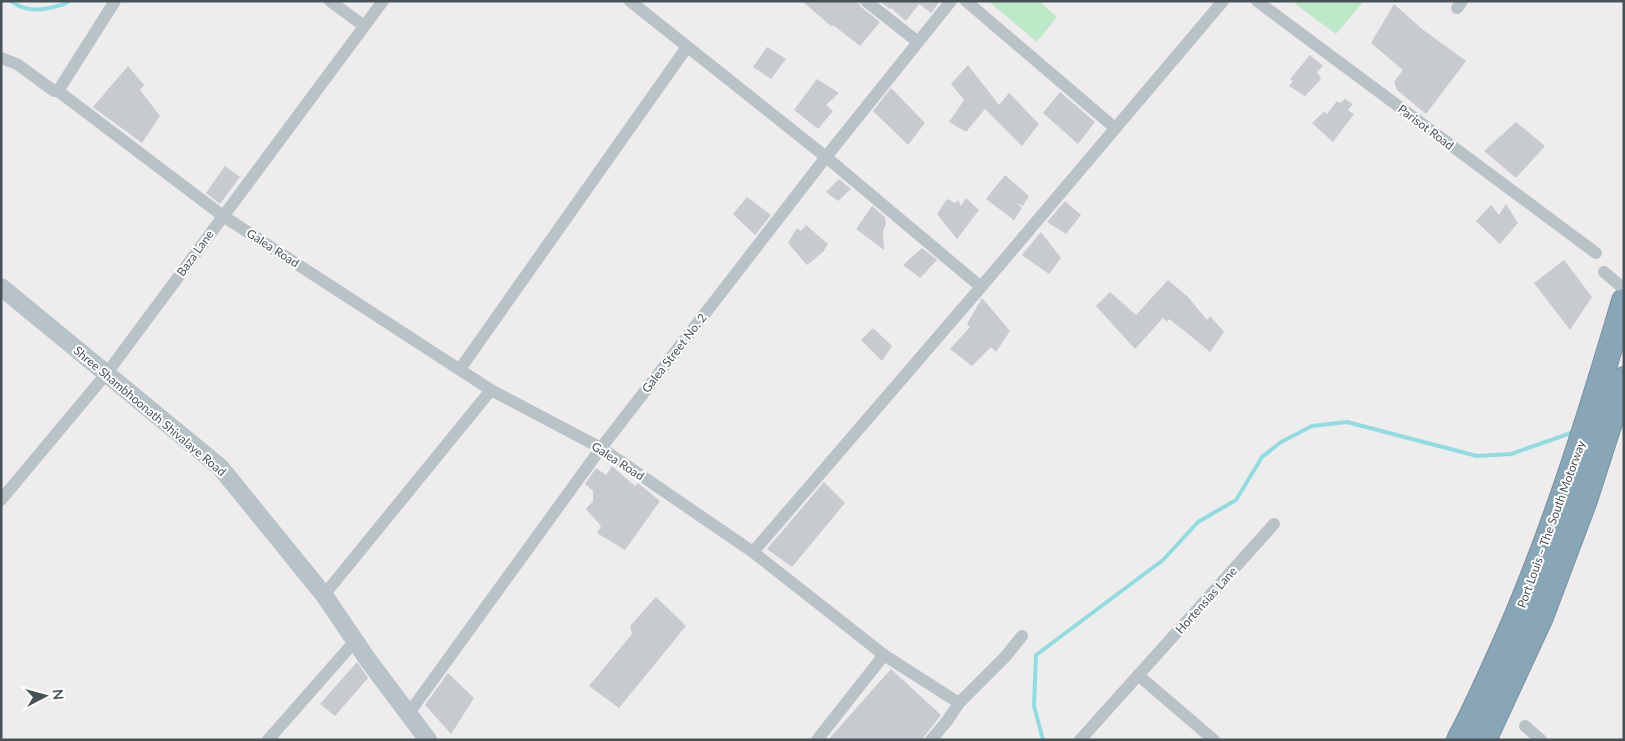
<svg xmlns="http://www.w3.org/2000/svg" width="1625" height="741" viewBox="0 0 1625 741" font-family="Lato,sans-serif">
	<rect width="100%" height="100%" fill="#efeced"/>
	<!-- green -->
	<g fill="#bee9c8">
		<path d="M988,1H1039L1057,17L1037,42Z"/>
		<path d="M1297,1H1364L1336,34L1295,4Z"/>
	</g>
	<g fill="none" stroke-linecap="round" stroke-linejoin="round">
		<!-- stream -->
		<g stroke="#90dde1" stroke-width="4">
			<path d="M11,1C25,11 37,11 54,7C59,5 65,5 69,1"/>
			<path d="M1043,740L1034,706L1036,655L1163,560L1198,522L1236,500L1262,457L1281,442L1312,426L1347,422L1477,456L1511,454L1571,433"/>
		</g>
	</g>
	<!-- building -->
	<g fill="#c7cacf">
		<path d="M802,1H858L861,7L880,22L860,46L833,25L832,27Z"/>
		<path d="M879,1H940L931,13L919,4L906,21L891,8L890,9Z"/>
		<path d="M1394,4L1422,29L1466,61L1426,114L1397,90L1394,82L1403,70L1371,43Z"/>
		<path d="M767,47L786,59L771,79L753,67Z"/>
		<path d="M1310,55L1323,66L1317,72L1321,79L1305,96L1289,86L1293,81L1290,79Z"/>
		<path d="M968,65L999,105L1009,93L1039,124L1022,146L985,109L966,132L949,122L964,100L951,84Z"/>
		<path d="M128,66L144,85L140,90L160,116L142,143L93,107Z"/>
		<path d="M817,79L839,93L826,105L833,111L818,129L794,110Z"/>
		<path d="M891,88L925,123L908,145L873,111Z"/>
		<path d="M1060,92L1095,122L1078,144L1043,113Z"/>
		<path d="M1345,99L1353,104L1348,110L1354,114L1333,142L1312,123L1324,112L1327,114L1337,101L1340,103Z"/>
		<path d="M1516,122L1545,146L1516,178L1484,151Z"/>
		<path d="M225,166L240,177L220,204L206,193Z"/>
		<path d="M1005,175L1029,196L1023,206L1017,203L1022,208L1014,220L986,199Z"/>
		<path d="M839,179L851,189L838,201L826,192Z"/>
		<path d="M747,197L771,215L755,235L733,214Z"/>
		<path d="M966,198L979,210L957,239L937,214L947,199L955,203L958,200L961,206Z"/>
		<path d="M1065,201L1081,215L1066,234L1047,222Z"/>
		<path d="M1506,204L1518,223L1500,244L1476,221L1491,205L1499,215Z"/>
		<path d="M872,206L885,217L886,224L883,231L884,250L856,229Z"/>
		<path d="M806,225L828,244L823,252L807,265L788,243L797,228L801,231Z"/>
		<path d="M1041,232L1061,258L1049,274L1022,255Z"/>
		<path d="M922,248L937,260L920,278L903,265Z"/>
		<path d="M1564,260L1592,297L1570,330L1534,283Z"/>
		<path d="M1168,280L1188,297L1207,320L1210,316L1224,332L1210,352L1187,333L1169,319L1167,322L1163,318L1135,349L1096,306L1110,292L1136,315Z"/>
		<path d="M982,298L1010,331L996,352L991,347L972,366L950,349L970,327L967,324Z"/>
		<path d="M873,328L892,346L882,361L861,340Z"/>
		<path d="M612,466L635,486L638,483L660,501L625,550L597,533L601,526L586,509L593,501V491L585,484L596,468L606,475Z"/>
		<path d="M824,482L845,503L792,567L767,549Z"/>
		<path d="M656,597L686,626L619,708L589,686L632,634L630,626Z"/>
		<path d="M357,662L368,678L335,716L320,704Z"/>
		<path d="M891,669L941,715L923,738L922,740H828Z"/>
		<path d="M448,673L474,698L451,734L425,705Z"/>
	</g>
	<g fill="none" stroke-linecap="round" stroke-linejoin="round">
		<defs>
			<g id="highway">
				<path d="M1459,740C1480,701 1497,661 1515,620C1559,516 1592,409 1624,301"/>
				<path d="M1484,740L1541,617L1585,500L1624,379"/>
			</g>
		</defs>
		<!-- highway casing -->
		<use href="#highway" stroke="#7491a2" stroke-width="26"/>
		<!-- street -->
		<g stroke="#b9c3c7" stroke-width="12">
			<path d="M330,1L364,26"/>
			<path d="M630,1L826,157L981,287"/>
			<path d="M866,1L918,42"/>
			<path d="M966,1L1115,128"/>
			<path d="M1257,1L1596,253"/>
			<path d="M1457,8L1462,1"/>
			<path d="M1,58L17,64L54,91H58L223,216L491,390L601,448L753,552L884,655L959,703"/>
			<path d="M58,91L115,1"/>
			<path d="M1604,272L1624,289"/>
			<path d="M460,369L687,47"/>
			<path d="M1,500L107,373L383,1"/>
			<path d="M753,552L981,287L1223,1"/>
			<path d="M324,595L491,390"/>
			<path d="M1138,675L1214,740"/>
			<path d="M409,713L601,448L826,157L951,1"/>
			<path d="M1525,726L1541,740"/>
			<path d="M268,740L355,641"/>
			<path d="M817,740L884,655"/>
			<path d="M931,740L947,721L959,703L1005,657L1022,636"/>
			<path d="M1080,740L1274,524"/>
		</g>
		<!-- secondary -->
		<path stroke="#b7c3c9" stroke-width="18" d="M1,287L220,467L324,595L368,660L428,740"/>
		<!-- highway -->
		<use href="#highway" stroke="#89a6b6" stroke-width="24"/>
	</g>
	<g text-anchor="middle" dominant-baseline="central" stroke-width="4" stroke-linejoin="round" paint-order="stroke">
		<!-- street labels -->
		<g font-size="12" fill="#475257" stroke="#fff">
			<text transform="translate(1426 127) rotate(37)">Parisot Road</text>
			<text transform="translate(273 248) rotate(33)">Galea Road</text>
			<text transform="translate(195 253) rotate(-54)">Baza Lane</text>
			<text transform="translate(674 353) rotate(-52)">Galea Street No. 2</text>
			<text transform="translate(150 411) rotate(40)">Shree Shambhoonath Shivalaye Road</text>
			<text transform="translate(618 461) rotate(33)">Galea Road</text>
			<text transform="translate(1551 524) rotate(-70)">Port Louis – The South Motorway</text>
			<text transform="translate(1206 600) rotate(-48)">Hortensias Lane</text>
		</g>
	</g>
	<!-- border -->
	<rect width="1625" height="741" fill="none" stroke="#475257" stroke-width="5"/>
	<!-- north arrow -->
	<g transform="translate(45 696) rotate(84)" stroke="#ffffff" stroke-width="4" paint-order="stroke">
	<path d="M0-4L9 19L0 12L-9 19Z" fill="#475257"/>
	<text y="-8" font-size="14" font-weight="bold" text-anchor="middle" fill="#475257">N</text>
	</g>
</svg>
